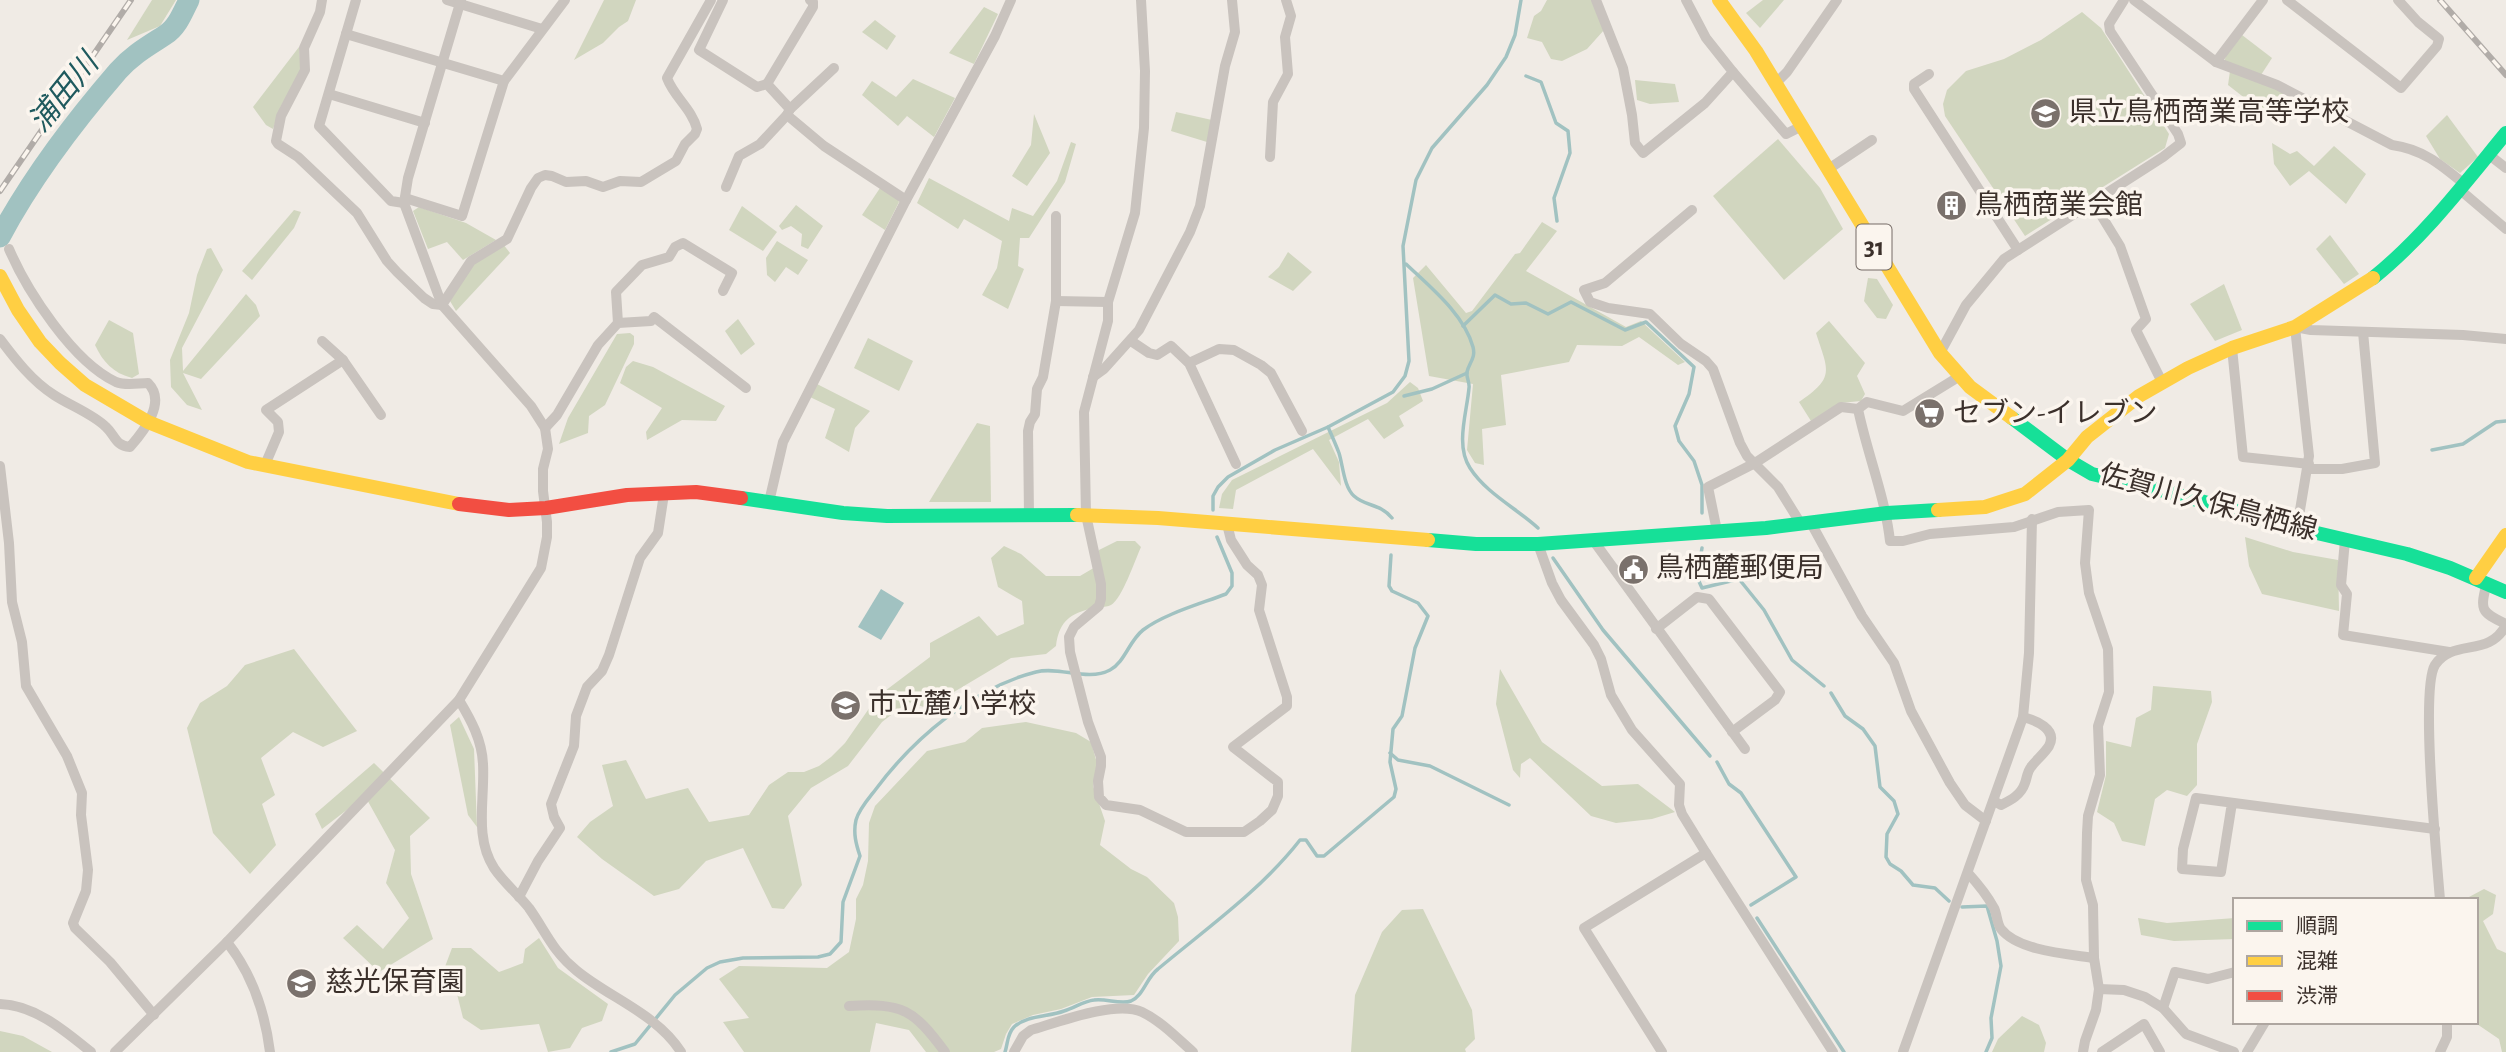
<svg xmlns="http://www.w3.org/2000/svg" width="2506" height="1052" viewBox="0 0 2506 1052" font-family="'Alegreya Sans','Noto Sans JP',sans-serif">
	<rect width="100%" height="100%" fill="#f0ebe5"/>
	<!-- green -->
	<g fill="#d1d6bf">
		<path d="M152,0H176L160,26L127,40Z"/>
		<path d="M604,0H636L628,21L619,27L603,43L574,60Z"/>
		<path d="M1547,0H1593L1604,30L1587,49L1562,61L1551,59L1542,42L1527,38L1534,16L1541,11Z"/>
		<path d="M1763,0H1784L1760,28L1746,13Z"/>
		<path d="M984,7L998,14L974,64L949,53Z"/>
		<path d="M2082,12L2101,28L2169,134L2165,148L2025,236L1945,116L1943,104L1947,90L1966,71L2004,59L2041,40Z"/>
		<path d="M875,20L896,36L887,50L862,32Z"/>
		<path d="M2242,35L2272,58L2261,75L2224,63L2226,55Z"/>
		<path d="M299,47L301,71L281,106L273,129L266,125L253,107Z"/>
		<path d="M2230,71L2284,92L2269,117L2228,85Z"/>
		<path d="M913,79L955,98L934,137L907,116L898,126L862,95L872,81L896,97Z"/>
		<path d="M1635,80L1675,84L1679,102L1650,104L1637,100Z"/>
		<path d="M1176,112L1212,120L1207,142L1171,131Z"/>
		<path d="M1034,114L1050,153L1027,186L1012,176L1031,145Z"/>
		<path d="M2447,115L2478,157L2460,173L2440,159L2426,136Z"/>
		<path d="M1778,139L1820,188L1843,229L1784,280L1713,196Z"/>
		<path d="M1071,142L1076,144L1065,182L1029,238H1020L1018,266L1024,269L1008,309L982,295L997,268L1002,241L964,219L958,229L917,203L929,178L1009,221L1012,208L1033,216L1057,181Z"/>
		<path d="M2272,143L2290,154L2297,151L2314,166L2334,146L2366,174L2346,204L2309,171L2290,186L2274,164Z"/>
		<path d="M880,188L897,198L899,202L885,230L862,215Z"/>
		<path d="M796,205L823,226L808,249L801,246L802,234L791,226L782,230L779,226Z"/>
		<path d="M742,206L777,232L763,251L729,230Z"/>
		<path d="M419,207L466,223L496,240L463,260L447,242L428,249L413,211Z"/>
		<path d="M294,210L301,212L294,228L252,280L242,271Z"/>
		<path d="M1542,222L1557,231L1526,271L1626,327L1641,321L1685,362L1678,365L1639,337L1622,346L1577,345L1569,362L1501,375L1506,425L1482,429L1484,465L1475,463L1467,450L1473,384L1429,376L1413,278L1426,265L1466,313L1472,311L1515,254L1520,253Z"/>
		<path d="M2330,235L2359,274L2344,284L2316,249Z"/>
		<path d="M777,241L808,260L798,275L786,267L775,282L767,275L766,258Z"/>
		<path d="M503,244L510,253L456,311L450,301L475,260Z"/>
		<path d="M211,248L223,270L182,348L183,371L246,294L256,305L260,316L201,379L183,373L202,410L187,405L171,387L170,360L189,313L197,275L207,249Z"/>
		<path d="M1288,252L1312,272L1293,291L1268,277L1279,267Z"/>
		<path d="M1868,278L1877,279L1893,305L1886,319L1877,318L1864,301Z"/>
		<path d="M2224,284L2242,330L2215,341L2190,304Z"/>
		<path d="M738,319L755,344L741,355L725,331Z"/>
		<path d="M109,320L133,333L139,374L132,378C113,373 103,362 95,345Z"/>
		<path d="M1829,321L1865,363L1857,376L1865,394L1861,401L1840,403L1811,421L1799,402C1836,377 1828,371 1816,333Z"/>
		<path d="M630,333L634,336V344L605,405L589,416L588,433L559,444L568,418L617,334Z"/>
		<path d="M868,338L913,361L899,391L854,368Z"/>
		<path d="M633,361L653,367L725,406L716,421L682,420L647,440L646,432L662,408L620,383L626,367Z"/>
		<path d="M1410,382L1418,388L1423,401L1399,416L1404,426L1384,439L1368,419L1329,440L1339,462L1341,486L1313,449L1236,490L1233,509L1219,508L1222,494L1232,480L1387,403Z"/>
		<path d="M817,384L870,411L855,428L849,452L825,438L835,409L810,397Z"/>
		<path d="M977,423L990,426L991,502H929Z"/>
		<path d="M2245,537L2293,552L2338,560L2339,611L2262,594L2249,566Z"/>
		<path d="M1117,541H1135L1141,547C1135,560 1122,599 1111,605C1105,608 1096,607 1089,609C1067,615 1059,624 1056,646L1046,654L1011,658L927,708L908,702L882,722L848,766L811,788L788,816L802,885L784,909L772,908L743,848L706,861L679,889L654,896L602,859L577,837L590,822L613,806L602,765L626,760L646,799L688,788L709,822L749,815L769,785L788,772H804L819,766L831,757L845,743L877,697L930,657V643L979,616L997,636L1024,624L1022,601L998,587L991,558L1004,546L1021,554L1046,576H1080L1097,566L1099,550Z"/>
		<path d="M294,649L357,731L323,747L293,732L261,758L275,795L262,804L276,845L250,874L213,833L187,728L200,703L227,686L245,665Z"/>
		<path d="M1500,669L1542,742L1602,786L1638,784L1675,812L1652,819L1616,823L1591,816L1530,758L1521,764L1520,778L1513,770L1496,704Z"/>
		<path d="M2153,686L2211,691L2212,702L2197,744V785L2187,796L2167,790L2155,799L2145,846L2122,841L2114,823L2097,812L2106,775V741L2131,747L2136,718L2151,710Z"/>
		<path d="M459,717L474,749L477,827L468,815L450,725Z"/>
		<path d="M1026,722L1076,733L1091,742L1097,763L1093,786L1105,821L1100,845L1131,869L1147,877L1174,903L1178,917L1179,941L1148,974L1134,995L1092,997L1061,1009L1033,1015L1012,1024L1006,1034L1001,1049L994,1052H926L909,1030L876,1023L870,1052H744L723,1022L749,1018L719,979L739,966L827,968L849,952L856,919V899L863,885L868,861L869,823L875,806L927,751L965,742L982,728Z"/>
		<path d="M374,763L430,818L410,836L411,874L433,939L379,972L343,938L357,925L383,949L409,918L386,883L395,850L365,796L322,829L315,814Z"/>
		<path d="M2484,889L2496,895L2493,914L2483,921L2497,949L2506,953V1052H2502L2499,1039L2474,1022H2476V900H2469V897Z"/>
		<path d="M1423,909L1472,1010L1475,1039L1465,1049L1466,1052H1351L1355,995L1382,932L1402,910Z"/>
		<path d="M2138,918L2167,923L2235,918V939L2174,941L2141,935Z"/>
		<path d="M539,938L558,968L608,1004L602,1021L582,1028L570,1048L548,1052L539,1024L481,1030L463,1018L457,994L440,980L452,948H471L499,972L523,963L525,949Z"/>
		<path d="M2022,1016L2039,1025L2046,1043L2044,1052H1992L1998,1039Z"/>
		<path d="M0,1031L23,1036L52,1052H0Z"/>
	</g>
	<!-- water -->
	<path fill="#a1c2c1" d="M881,589L904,603L881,640L858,627Z"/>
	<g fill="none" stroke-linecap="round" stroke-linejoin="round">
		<!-- stream -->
		<g stroke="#a1c2c1" stroke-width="3.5">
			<path d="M1526,76L1541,82L1556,123L1568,131L1570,153L1554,198L1557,221"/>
			<path d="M1406,264C1430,287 1464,314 1473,347C1476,358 1469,363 1467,372C1466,377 1470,383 1469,388C1467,412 1455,445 1470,468C1486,493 1516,508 1538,528"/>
			<path d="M1463,326L1495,295L1511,304L1526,303L1548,314L1571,302L1625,330L1646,322L1694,367L1689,394L1675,426L1679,441L1694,461L1702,485V513"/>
			<path d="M1404,396L1432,389L1467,373"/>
			<path d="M1328,427C1332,436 1336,445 1339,453C1343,466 1344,487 1354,496C1366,507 1380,503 1392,518"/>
			<path d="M2432,450L2463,444L2496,422L2506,421"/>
			<path d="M1213,510V496L1218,487L1228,477L1275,450L1328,427L1393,392L1405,376L1409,361L1403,246L1416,180L1432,148L1487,85L1506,57L1515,35L1521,0"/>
			<path d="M1702,548L1697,577L1702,588L1739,579L1764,610L1792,660L1824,686"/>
			<path d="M1553,558L1603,630L1710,756"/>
			<path d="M1831,693L1845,716L1863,729L1875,746L1880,787L1894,801L1898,814L1887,834L1886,857L1890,864L1901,871L1913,885L1935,888L1949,901"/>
			<path d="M1390,753L1398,760L1430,766L1509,805"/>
			<path d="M1717,762L1729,784L1741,793L1796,877L1751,905"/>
			<path d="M1962,907L1987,906L1997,941L2001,966L1991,1018L1992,1038L1986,1052"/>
			<path d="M1757,918L1844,1052"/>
			<path d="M611,1052L635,1044L675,995L707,968L720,962L743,958L818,957L830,954L841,942L843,902L860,856C856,844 853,833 856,820C859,809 869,798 876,789C914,738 973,688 1036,672C1060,666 1087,682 1110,670C1125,662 1129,641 1143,630C1164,614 1200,604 1226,594L1232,586V573L1217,537"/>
			<path d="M1005,1052C1008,1043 1007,1034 1014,1027C1027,1015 1048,1017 1064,1011C1074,1008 1084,1001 1094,1000C1106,998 1120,1005 1131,1001C1144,995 1146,978 1158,969C1207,928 1261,890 1300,840H1306L1317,856H1324L1394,797L1396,789L1390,762L1393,729L1402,716L1415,648L1428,616L1418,603L1392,591L1389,586L1391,555"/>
		</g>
		<!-- river -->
		<path stroke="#a1c2c1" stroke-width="21" d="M0,237C32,177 74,122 118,71C132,55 148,46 165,35C177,28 183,12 189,0"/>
		<!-- street -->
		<g stroke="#c9c3be" stroke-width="10">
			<path d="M322,0L320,12L304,48L305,70L281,116L276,141L278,144L298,157L357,213L387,261L397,272L424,298L433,304L442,305L471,261L507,239L531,188L538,178L545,175L552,176L566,182L586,181L603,187L620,181L641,182L676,161L685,144L695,134L697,129C692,109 674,97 667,78L711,0"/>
			<path d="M356,0L319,126L391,201L404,203"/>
			<path d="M447,0L542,29"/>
			<path d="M723,0L699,50L757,87L767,84L790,109L787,115L824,146L906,200"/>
			<path d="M1141,0L1145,71L1144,128L1135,213L1108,302V321L1084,412L1086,515L1101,584V599L1099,606L1074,627L1069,637L1070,652L1088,722L1101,757V766L1098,781L1099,797L1106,805L1140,810L1186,832H1244L1260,821L1272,810L1278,796V782L1233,747L1287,706V697L1259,610L1262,585L1258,575L1247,565L1231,540L1227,524"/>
			<path d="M1596,0L1623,68L1632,115L1635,143L1643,153L1705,103L1733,72L1706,38L1686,0"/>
			<path d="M2134,0L2216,62L2277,85L2392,145C2422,149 2440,164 2463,183"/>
			<path d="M2287,0L2401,88L2437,46L2439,39L2418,22L2398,0"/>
			<path d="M346,34L504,81"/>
			<path d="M2216,62L2263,0"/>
			<path d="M1733,72L1786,134L1800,127"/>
			<path d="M1929,74L1914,84V89L2018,250"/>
			<path d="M767,84L813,7V2L810,0"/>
			<path d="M1775,84L1787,72L1837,0"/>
			<path d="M329,94L425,123"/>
			<path d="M790,109L834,68"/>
			<path d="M2488,154L2506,168"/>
			<path d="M1270,157L1273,102L1288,74L1285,37L1291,16L1286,0"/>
			<path d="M1827,170L1872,140"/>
			<path d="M726,187L739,156L760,144L787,115"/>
			<path d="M2459,189L2506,229"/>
			<path d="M405,198L462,216L504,81L565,0"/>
			<path d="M2093,202L2120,246L2146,319L2136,330L2162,382"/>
			<path d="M1692,210L1605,283L1584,290L1590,302L1608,308L1650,314L1681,344L1706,361L1713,369L1740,443L1747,456L1778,487L1801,524"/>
			<path d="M1056,301L1108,302"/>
			<path d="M618,323L616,292L642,265L669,257L675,247L683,243L732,273L723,291"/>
			<path d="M0,339C15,359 32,381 54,395C69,405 93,414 106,427C115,435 115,446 130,447C144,431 167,402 148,383C138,383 126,386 116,382C73,362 27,291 9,249"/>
			<path d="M322,341L343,360L381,415"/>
			<path d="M1131,341L1149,353L1157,355L1171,346L1189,363L1236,464"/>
			<path d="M2232,348L2243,457L2309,464"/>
			<path d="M1940,353L1966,305L2004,259L2163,157L2181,143L2178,134L2110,31L2109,24L2124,0"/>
			<path d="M1189,363L1219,349L1234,350L1261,365L1271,373L1302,431"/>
			<path d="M1960,376L1903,411L1867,402L1858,409C1867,453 1885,496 1890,541H1903L1930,534L2014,527L2058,512L2089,510L2085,563L2089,593L2108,649L2109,692L2098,726L2100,775L2088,816L2087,833L2086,880L2093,905L2094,958L2099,989L2096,1010L2085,1041L2083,1052"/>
			<path d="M1093,377L1104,369L1139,330L1190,232L1200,206L1225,66L1235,32L1232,0"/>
			<path d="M545,428L557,415L598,345L618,323L651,321L654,317L746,388"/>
			<path d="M265,465L279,432L278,422L266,410L343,360"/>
			<path d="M0,466L9,543L12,602L22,642L26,686L67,756L82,793L81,815L88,870L86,891L73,923L75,928L110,962L154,1015"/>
			<path d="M2308,469H2342L2375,463L2363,332"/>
			<path d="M769,502L783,442L906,200L995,36L1011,0"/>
			<path d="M1029,515L1028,431L1030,422L1035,414L1037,389L1043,377L1056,301V216"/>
			<path d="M1811,523L1862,616L1894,663L1911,711L1950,783L1965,805L1986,821"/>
			<path d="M2297,528L2309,456L2295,327L2311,330L2463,335L2506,339"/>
			<path d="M1717,531L1708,487L1755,463L1841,407L1858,409"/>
			<path d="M1593,540L1745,749"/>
			<path d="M2345,540L2341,585L2347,594L2343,635L2449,652"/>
			<path d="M1538,544L1552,583L1561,600L1594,645L1601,659L1611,695L1632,730L1680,784L1679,805L1682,814L1706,853"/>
			<path d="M2487,582C2480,610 2480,612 2506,624"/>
			<path d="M1656,629L1697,597L1709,599L1780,692L1775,700L1732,732"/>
			<path d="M459,700C471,720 482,740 483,764C485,799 474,837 494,868C504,883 518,894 529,908C546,932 553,952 577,971C610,998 657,1014 681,1052"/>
			<path d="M1994,801L2001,805C2011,800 2021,795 2025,783C2027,778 2027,772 2031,767C2036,760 2044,754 2049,746C2058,729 2035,720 2023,717"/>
			<path d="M2232,803L2221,872L2182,869L2183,849L2196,798L2435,829"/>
			<path d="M1968,873C1978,884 1987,895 1994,908C1997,914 1997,924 2001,929C2018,951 2068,954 2094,958"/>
			<path d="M519,897L538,861L560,828L554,817L551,804L574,746L576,716L587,687L602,671L609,655L640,558L658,533L664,494"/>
			<path d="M2440,900C2437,861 2420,689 2435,665C2453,638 2489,658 2506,625"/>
			<path d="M227,942C252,974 265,1012 270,1052"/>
			<path d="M2099,989L2124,990L2145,997L2163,1008L2186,1034L2234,1052"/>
			<path d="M0,1004C35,1005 65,1031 91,1052"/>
			<path d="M849,1006C903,1003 913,1009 945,1052"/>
			<path d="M2163,1008L2175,972L2208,979L2235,972"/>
			<path d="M115,1052L227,942L459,700L541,568L547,537V522L543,491V469L548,449L545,428L531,406L442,305L404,203L408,178L461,0"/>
			<path d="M1014,1052L1023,1036L1031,1030C1058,1022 1116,1000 1142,1012C1161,1021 1178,1039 1193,1052"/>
			<path d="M1662,1052L1584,928L1706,853L1833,1052"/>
			<path d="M1903,1052L2023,717L2029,653L2032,519"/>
			<path d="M2102,1052L2144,1024L2160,1052"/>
			<path d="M2247,1052L2265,1022"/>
			<path d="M2440,1052L2447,1037V1022"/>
		</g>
		<!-- fast -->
		<g stroke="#16e098" stroke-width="14">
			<path d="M2373,278C2424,237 2464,184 2506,133"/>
			<path d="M2012,418L2068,460L2092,474L2168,492L2317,533L2407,554L2450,568L2506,592"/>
			<path d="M741,498L843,513L887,516L1077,515"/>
			<path d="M1428,540L1476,544H1538L1766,528L1887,513L1938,510"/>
		</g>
		<!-- slow -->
		<g stroke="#ffcf43" stroke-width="14">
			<path d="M1719,0L1756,51L1940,353L1970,387L2012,418"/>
			<path d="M0,276L18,310L40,342L60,363L85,385L148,422L248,462L459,504"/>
			<path d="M1938,510L1985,507L2025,494L2068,460L2087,437L2139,396L2188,368L2232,348L2295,327L2373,278"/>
			<path d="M1077,515L1158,518L1428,540"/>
			<path d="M2476,578L2506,535"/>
		</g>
		<!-- jam -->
		<path stroke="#f24e42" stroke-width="14" d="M459,504L509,510L546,508L627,495L696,492L741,498"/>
		<defs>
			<g id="rail">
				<path d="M2440,0L2506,75"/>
				<path d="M0,191L131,0"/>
			</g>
		</defs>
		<!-- rail casing -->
		<use href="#rail" stroke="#b1aca8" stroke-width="6"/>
		<!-- rail -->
		<use href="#rail" stroke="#fbf5ee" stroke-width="3.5" stroke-dasharray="10" stroke-linecap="butt"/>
	</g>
	<!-- icons -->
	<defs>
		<symbol id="school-disc" viewBox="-11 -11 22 22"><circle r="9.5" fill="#7a716c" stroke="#fbf5ee"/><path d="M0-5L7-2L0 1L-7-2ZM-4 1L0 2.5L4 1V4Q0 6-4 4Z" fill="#fff"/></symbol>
		<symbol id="building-disc" viewBox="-11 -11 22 22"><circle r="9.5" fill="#7a716c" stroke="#fbf5ee"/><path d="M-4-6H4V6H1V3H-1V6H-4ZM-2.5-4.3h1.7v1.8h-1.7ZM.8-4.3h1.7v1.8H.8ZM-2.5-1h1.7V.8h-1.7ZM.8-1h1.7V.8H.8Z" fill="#fff"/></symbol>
		<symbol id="supermarket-disc" viewBox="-11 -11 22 22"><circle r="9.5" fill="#7a716c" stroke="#fbf5ee"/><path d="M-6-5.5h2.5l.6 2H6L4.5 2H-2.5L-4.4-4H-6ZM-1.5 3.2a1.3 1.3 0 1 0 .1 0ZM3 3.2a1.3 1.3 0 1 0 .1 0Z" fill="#fff"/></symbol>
		<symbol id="civic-disc" viewBox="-11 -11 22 22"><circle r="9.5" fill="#7a716c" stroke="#fbf5ee"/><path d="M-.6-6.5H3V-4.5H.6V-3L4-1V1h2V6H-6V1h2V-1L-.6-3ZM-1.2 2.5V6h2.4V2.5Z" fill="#fff"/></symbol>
	</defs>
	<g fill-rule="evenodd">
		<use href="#school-disc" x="2028" y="96" width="35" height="35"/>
		<use href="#building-disc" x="1934" y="188" width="35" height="35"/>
		<use href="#supermarket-disc" x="1912" y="396" width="35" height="35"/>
		<use href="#civic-disc" x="1616" y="552" width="35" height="35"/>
		<use href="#school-disc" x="828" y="688" width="35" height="35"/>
		<use href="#school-disc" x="284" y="966" width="35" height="35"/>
	</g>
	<g text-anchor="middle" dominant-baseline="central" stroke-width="7" stroke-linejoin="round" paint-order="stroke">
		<!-- shield labels -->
		<rect fill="#fbf5ee" stroke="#756b66" stroke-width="2" x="1856.5" y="224.5" width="35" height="45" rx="5"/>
		<g font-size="26" font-weight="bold" fill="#3b302b">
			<text x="1874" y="247">31</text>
		</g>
		<!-- poi labels -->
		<g font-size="28" fill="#3b302b" stroke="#fbf5ee" text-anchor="start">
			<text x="2069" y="113">県立鳥栖商業高等学校</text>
			<text x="1975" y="206">鳥栖商業会館</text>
			<text x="1953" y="414">セブン-イレブン</text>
			<text x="1656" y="569">鳥栖麓郵便局</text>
			<text x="868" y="705">市立麓小学校</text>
			<text x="325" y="983">慈光保育園</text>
		</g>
		<!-- street labels -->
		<g font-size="28" fill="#3b302b" stroke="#fbf5ee">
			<text transform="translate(2208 503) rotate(15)">佐賀川久保鳥栖線</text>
		</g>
		<!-- water labels -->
		<g font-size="30" font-style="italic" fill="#1f5a5e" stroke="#fbf5ee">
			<text transform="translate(64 93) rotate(-51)">浦田川</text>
		</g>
	</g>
	<!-- legend -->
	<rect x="2233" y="898" width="245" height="126" fill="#fbf5ee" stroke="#aea6a0" stroke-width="2"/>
	<rect x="2247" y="921" width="35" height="10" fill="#16e098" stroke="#aea6a0" stroke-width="2"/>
	<text x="2296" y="933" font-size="21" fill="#3b302b">順調</text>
	<rect x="2247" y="956" width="35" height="10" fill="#ffcf43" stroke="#aea6a0" stroke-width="2"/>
	<text x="2296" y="968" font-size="21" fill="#3b302b">混雑</text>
	<rect x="2247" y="991" width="35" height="10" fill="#f24e42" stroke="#aea6a0" stroke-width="2"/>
	<text x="2296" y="1003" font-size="21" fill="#3b302b">渋滞</text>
</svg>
